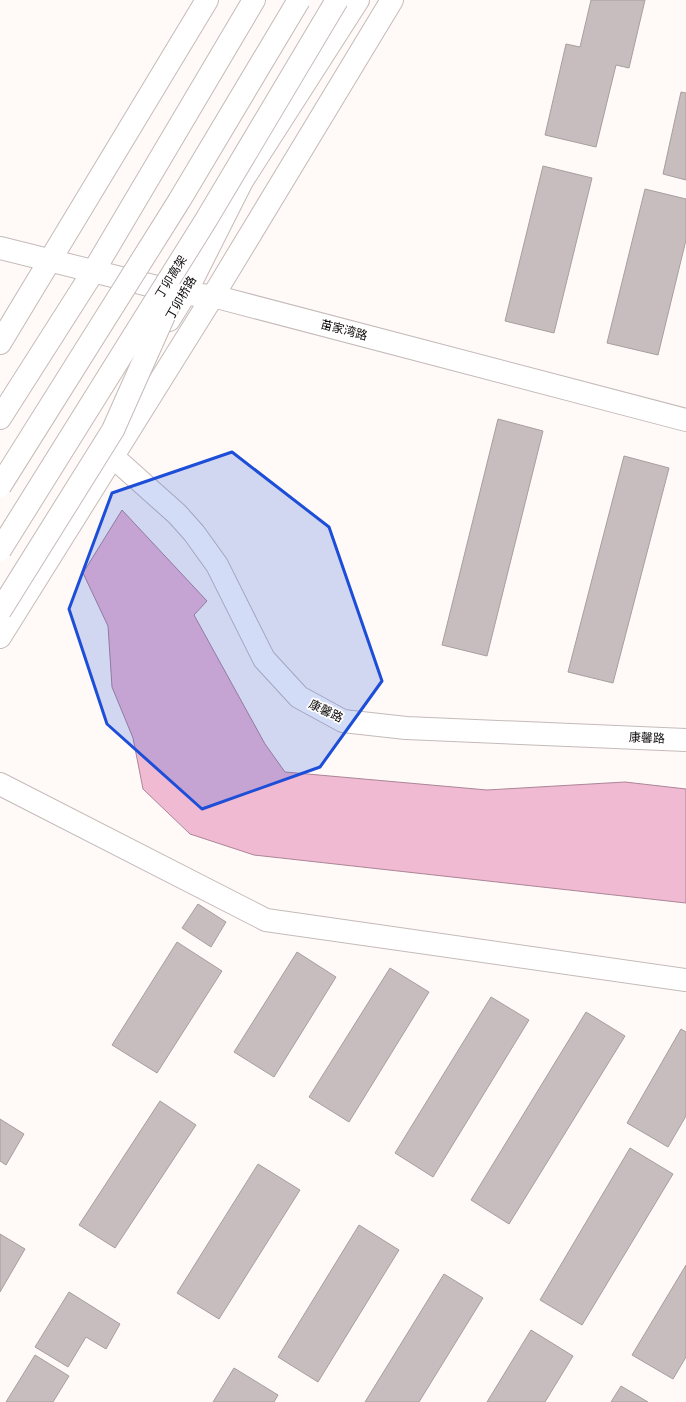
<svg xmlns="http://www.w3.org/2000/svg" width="686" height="1402" viewBox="0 0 686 1402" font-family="'Work Sans','Noto Sans SC',sans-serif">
	<rect width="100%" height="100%" fill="#fff9f8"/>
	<!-- water -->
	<path fill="#efbad2" stroke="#ac8596" d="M122,510L207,601L194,615L265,744L285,772L487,790L625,782L686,789V903L254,855L190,834L143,789L133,738L112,687L108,626L83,573Z"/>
	<!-- building -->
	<g fill="#c7bdbe" stroke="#a79e9f">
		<path d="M591,0H645L629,68L616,65L596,147L545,135L566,44L580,47Z"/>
		<path d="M681,92L686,93V180L663,174Z"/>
		<path d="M543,166L592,178L554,333L505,321Z"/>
		<path d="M645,189L686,199V240L658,355L607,343Z"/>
		<path d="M498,419L543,431L487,656L442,645Z"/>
		<path d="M624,456L669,468L613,683L568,672Z"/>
		<path d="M198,904L226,922L211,947L182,928Z"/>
		<path d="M177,942L222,971L157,1073L112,1045Z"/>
		<path d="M297,952L336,977L274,1077L234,1052Z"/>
		<path d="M390,968L429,992L349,1122L309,1097Z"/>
		<path d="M491,997L529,1020L433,1177L395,1153Z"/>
		<path d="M586,1012L625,1036L509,1224L471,1200Z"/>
		<path d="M681,1029L686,1032V1116L668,1147L627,1123Z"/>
		<path d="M160,1101L196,1125L115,1248L79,1225Z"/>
		<path d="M0,1119L24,1134L6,1165L0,1161Z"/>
		<path d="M630,1148L673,1174L582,1325L540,1300Z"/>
		<path d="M258,1164L300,1190L219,1319L177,1293Z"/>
		<path d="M359,1225L399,1250L318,1382L278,1357Z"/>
		<path d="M0,1234L25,1249L0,1292Z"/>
		<path d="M686,1265V1357L673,1379L632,1355Z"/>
		<path d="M444,1274L483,1298L419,1402H365Z"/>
		<path d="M69,1292L120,1324L106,1349L86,1337L68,1367L35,1347Z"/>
		<path d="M531,1330L573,1356L545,1402H487Z"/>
		<path d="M35,1355L69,1376L53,1402H6Z"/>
		<path d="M234,1368L278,1395L274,1402H213Z"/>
		<path d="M621,1386L648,1402H611Z"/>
	</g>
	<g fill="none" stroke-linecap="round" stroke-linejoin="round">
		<defs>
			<g id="minor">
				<path d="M0,248L185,294L213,296L686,420"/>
				<path d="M0,343L207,0"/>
				<path d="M112,456L177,514L194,533L217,565L264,659L299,697L343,721L406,728L686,740"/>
				<path d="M0,637L213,296L392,0"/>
				<path d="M0,784L266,920L686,980"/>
			</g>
			<g id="major">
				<path d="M169,320L185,294L242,181L358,0"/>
				<path d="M0,418L93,272L254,0"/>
			</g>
		</defs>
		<!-- minor casing -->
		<use href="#minor" stroke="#c4bbb9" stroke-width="24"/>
		<!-- major casing -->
		<use href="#major" stroke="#c4bbb9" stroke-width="24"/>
		<!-- minor -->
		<use href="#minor" stroke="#fff" stroke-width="22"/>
		<!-- major -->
		<use href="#major" stroke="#fff" stroke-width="22"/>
		<defs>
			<g id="highway-bridge">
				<path d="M0,486L179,201L299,0"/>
				<path d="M0,550L206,220L337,0"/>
				<path d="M0,611L113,430L174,293"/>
			</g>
		</defs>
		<!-- highway-bridge casing -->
		<use href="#highway-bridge" stroke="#c4bbb9" stroke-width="24" stroke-linecap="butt"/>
		<!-- highway-bridge -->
		<use href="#highway-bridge" stroke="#fff" stroke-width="22"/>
	</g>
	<!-- marked area -->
	<path fill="#1d4ed8" fill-opacity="0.2" stroke="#1d4ed8" stroke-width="3" stroke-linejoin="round" d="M232,452L329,527L382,681L320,767L202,809L107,724L69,609L112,493Z"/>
	<g text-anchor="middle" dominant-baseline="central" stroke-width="3.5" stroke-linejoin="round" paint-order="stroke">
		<!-- street labels -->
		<g font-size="12" fill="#0e0a0a" stroke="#fff">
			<text transform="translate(171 277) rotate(-58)">丁卯高架</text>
			<text transform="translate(181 298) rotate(-60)">丁卯桥路</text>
			<text transform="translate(344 330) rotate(15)">苗家湾路</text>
			<text transform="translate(326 711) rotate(26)">康馨路</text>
			<text transform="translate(647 738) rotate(2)">康馨路</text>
		</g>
	</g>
</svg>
